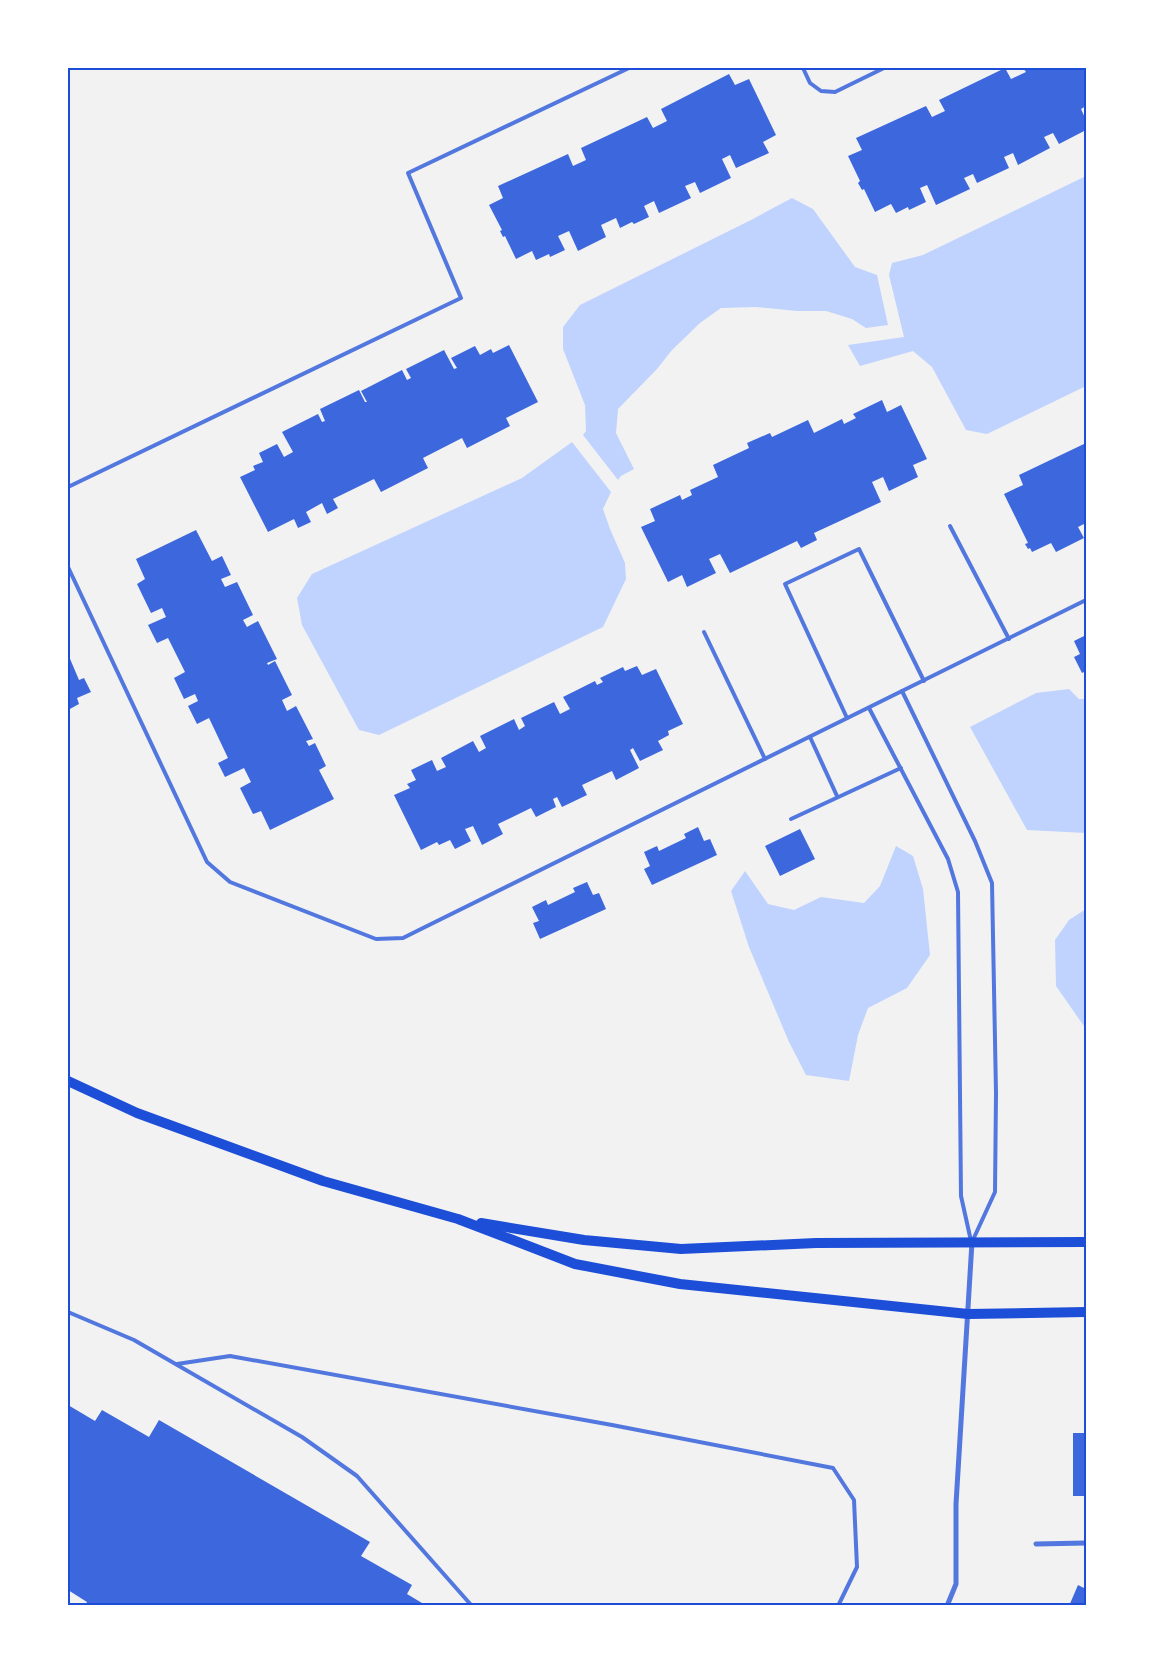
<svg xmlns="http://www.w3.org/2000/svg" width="1154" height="1673" viewBox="0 0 1154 1673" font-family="'Archivo Narrow',sans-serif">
	<rect width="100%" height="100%" fill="#f2f2f2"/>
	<!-- water -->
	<g fill="#bfd3fe">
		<path d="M1086,176V386L987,434L966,430L932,367L913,351L860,366L848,345L904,337L889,275L892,263L923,255Z"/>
		<path d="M792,198L813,209L855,267L877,275L888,325L866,328L852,319L826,311H797L756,307L721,308L700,323L672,350L657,369L618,409L616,433L634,469L621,476L618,480L583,435L586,431L585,405L563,349V327L580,305L751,220Z"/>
		<path d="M572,442L611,492L603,509L610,529L625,563L626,579L603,627L379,735L359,730L302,625L297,598L312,574L522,478Z"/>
		<path d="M1069,689L1079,699H1086V833L1027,830L970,727L1036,693Z"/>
		<path d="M896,846L913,856L923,889L930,955L907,988L868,1008L858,1035L849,1081L806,1075L789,1042L749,947L731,891L745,871L768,904L794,910L821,897L864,903L880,886Z"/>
		<path d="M1086,909V1029L1056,986L1055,940L1069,920Z"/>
	</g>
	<!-- building -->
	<g fill="#3d67dc">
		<path d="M1005,68L1011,79L1026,72L1023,68H1086V106L1081,109L1086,120V130L1059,144L1053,133L1044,137L1050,148L1018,165L1013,153L1004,157L1009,168L977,183L973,174L964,178L970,189L936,205L927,185L920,188L926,202L909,210L908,207L896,213L891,204L875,212L864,189L862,190L858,183L860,181L848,156L862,150L856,138L926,106L932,117L945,111L939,100Z"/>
		<path d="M729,74L735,85L749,79L776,135L763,142L769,153L736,168L730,155L722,159L731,178L700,193L695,182L685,186L691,198L659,213L654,201L644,206L649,217L634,224L632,222L620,228L616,218L601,225L606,237L578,251L569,231L558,236L565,250L550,257L549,254L536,260L532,251L516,259L505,236L503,237L500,231L502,230L489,205L503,198L498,186L568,154L573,166L586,160L581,148L647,117L653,128L667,121L661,109Z"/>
		<path d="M509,345L538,402L506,418L510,426L467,448L462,438L423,458L428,468L381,492L374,479L333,499L338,508L327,514L322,503L306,512L311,522L298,528L294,519L268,532L240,477L255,470L253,466L263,462L259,453L277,444L284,457L293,452L282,432L318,414L322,422L325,421L320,409L359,390L365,402H367L361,391L402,370L407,380L411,378L406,369L444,350L454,369L457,368L451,358L475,346L480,355L491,349L493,353Z"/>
		<path d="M882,400L887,412L901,405L927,459L913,465L918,477L889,491L883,477L872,482L881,502L814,533L817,540L801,548L797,541L730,573L720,554L709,559L716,573L687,587L682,575L668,582L641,527L655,521L650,509L680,495L682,500L692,495L690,490L718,477L713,465L749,448L747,443L770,433L772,437L808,420L814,433L842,419L844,424L856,418L853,414Z"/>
		<path d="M1086,443V523L1078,527L1084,538L1056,552L1051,543L1032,552L1030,548L1028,549L1025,544L1028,543L1004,494L1023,485L1019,475Z"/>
		<path d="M196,530L212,561L222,556L231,575L221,579L225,587L237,582L253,615L243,620L247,627L258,621L277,659L267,663L268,665L275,661L292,695L282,700L287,711L296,706L313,739L306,741L309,746L315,743L326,766L319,770L334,799L270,830L261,811L253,814L240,788L251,782L244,768L225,777L218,763L228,758L209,718L197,724L188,706L198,701L195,694L184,699L174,678L185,672L168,638L157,643L148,625L166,617L162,608L151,613L137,584L145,579L136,559Z"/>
		<path d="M1086,635V671L1082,673L1074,657L1080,654L1074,641Z"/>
		<path d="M68,654L79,680L84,678L91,692L77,698L79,704L68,710Z"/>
		<path d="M637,666L642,675L656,669L683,724L668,731L669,735L658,741L663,750L640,761L633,748L630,750L639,768L616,780L612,771L582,785L587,795L562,807L557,797L553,799L556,807L536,817L531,808L498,824L503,834L482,845L473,826L465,829L471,841L455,849L450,840L439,845L437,842L421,850L394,795L410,788L407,784L416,780L411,770L432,760L437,771L446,767L441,758L473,741L479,752L486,748L480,736L514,719L519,730L525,726L521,718L554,702L560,714L570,709L563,697L595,681L597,685L603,682L600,678L623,667L625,671Z"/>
		<path d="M698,827L704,841L710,839L717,855L652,885L644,869L650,866L644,852L657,846L659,851L686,838L684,834Z"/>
		<path d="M800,829L815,859L780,876L765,846Z"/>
		<path d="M587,882L593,895L599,893L606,909L540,939L533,923L539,921L532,907L546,900L548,905L575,892L573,888Z"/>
		<path d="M68,1405L95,1421L102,1410L149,1437L159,1420L370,1542L361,1556L412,1585L407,1594L427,1606H85L87,1602L68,1590Z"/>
		<rect x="1073" y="1433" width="13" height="63"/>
		<path d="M1078,1585L1086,1589V1606H1069Z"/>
	</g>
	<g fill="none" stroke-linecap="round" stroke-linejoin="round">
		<!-- service -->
		<g stroke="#5277de" stroke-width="4">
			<path d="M803,68L810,83L821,91L835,92L884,68"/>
			<path d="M68,487L461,298L408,173L629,68"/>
			<path d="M950,526L1009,639"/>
			<path d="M68,567L207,862L230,882L376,939L403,938L421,929L1086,600"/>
			<path d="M704,632L765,759"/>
			<path d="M902,691L975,841L992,883L996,1093L995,1192L972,1242"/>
			<path d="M869,708L948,859L958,892L961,1196L971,1241"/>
			<path d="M847,718L785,584L859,549L924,681"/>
			<path d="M810,737L837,796"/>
			<path d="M791,819L901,768"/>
			<path d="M68,1312L134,1340L302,1437L357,1476L472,1606"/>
			<path d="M177,1364L230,1356L612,1425L833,1468L854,1500L857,1567L838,1606"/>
		</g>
		<!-- minor -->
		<g stroke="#5277de" stroke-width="5">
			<path d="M1036,1544L1086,1543"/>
			<path d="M947,1606L956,1584V1504L972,1242"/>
		</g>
		<!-- secondary -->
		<g stroke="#1d4ed8" stroke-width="10">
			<path d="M68,1081L137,1113L323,1181L458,1219L575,1264L680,1284L968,1314L1086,1312"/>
			<path d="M481,1223L584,1240L681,1249L816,1243L1086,1242"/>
		</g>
	</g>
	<!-- border -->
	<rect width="1154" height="1673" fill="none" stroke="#ffffff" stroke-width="138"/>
	<rect x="69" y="69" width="1016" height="1535" fill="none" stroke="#1d4ed8" stroke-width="2"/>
</svg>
